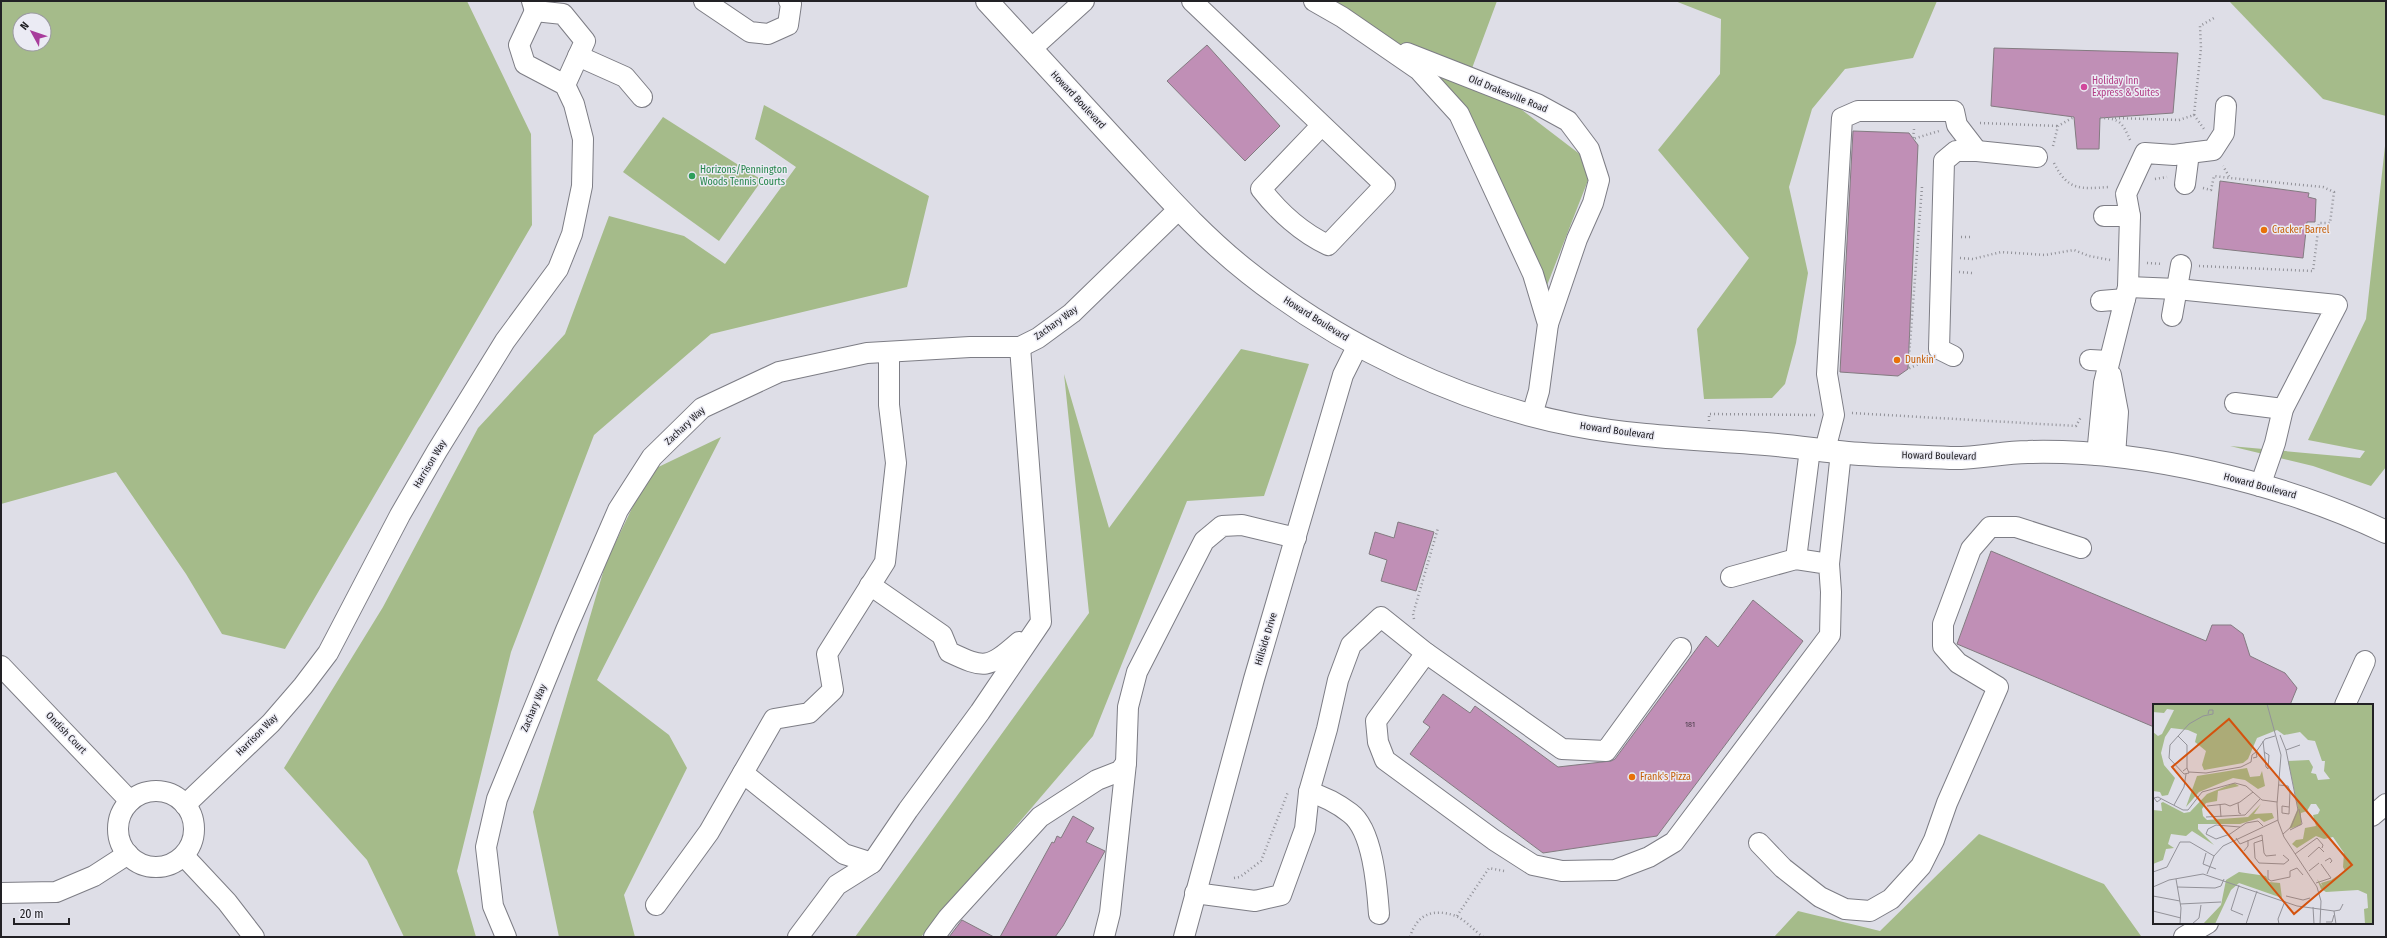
<svg xmlns="http://www.w3.org/2000/svg" width="2387" height="938" viewBox="0 0 2387 938" font-family="'Fira Sans Condensed',sans-serif">
	<rect width="100%" height="100%" fill="#dedee7"/>
	<!-- green -->
	<g fill="#a5bb8a" fill-rule="evenodd">
		<path d="M1,1H467L531,134L532,225L285,649L222,634L186,574L116,472L1,504ZM20,20H44V44H20Z"/>
		<path d="M1301,1H1497L1471,71L1594,165L1537,311L1465,125L1402,56Z"/>
		<path d="M1675,1H1937L1913,58L1845,69L1812,109L1789,187L1808,273L1796,343L1785,384L1772,398L1704,399L1697,329L1749,258L1658,150L1720,74L1721,19Z"/>
		<path d="M2229,1H2386V116L2323,99Z"/>
		<path d="M764,105L929,196L907,287L711,334L594,435L511,652L457,871L476,937H404L367,860L284,768L383,607L478,428L565,334L609,216L684,236L725,264L796,167L755,139Z"/>
		<path d="M663,117L762,180L719,241L623,172Z"/>
		<path d="M2386,137V467L2371,486L2313,466L2230,446L2360,458L2365,451L2308,440L2366,319Z"/>
		<path d="M1241,349L1309,364L1264,496L1187,501L1093,736L921,937H855L1089,613L1064,374L1109,528Z"/>
		<path d="M721,437L597,680L669,735L687,768L624,895L635,937H559L533,812L606,562L650,471Z"/>
		<path d="M1979,834L2104,884L2141,936L1774,937L1798,911L1880,931Z"/>
	</g>
	<!-- building -->
	<g fill="#c08fb6" stroke="#837b81">
		<path d="M1207,45L1280,126L1245,161L1167,81Z"/>
		<path d="M1994,48L2178,53L2173,113L2100,118L2099,149H2077L2074,117L1991,106Z"/>
		<path d="M1853,131L1909,133L1918,145L1908,369L1898,376L1840,372Z"/>
		<path d="M2220,181L2309,193L2308,197L2316,199L2315,222H2307L2303,258L2213,248Z"/>
		<path d="M1398,522L1434,532L1416,591L1381,581L1387,560L1369,554L1375,532L1394,538Z"/>
		<path d="M1991,551L2206,641L2212,625H2231L2243,634L2250,656L2285,673L2297,688L2290,705H2154V727L1957,644Z"/>
		<path d="M1753,600L1803,641L1657,836L1543,853L1410,754L1430,727L1423,722L1443,694L1470,713L1475,706L1558,767L1611,761L1615,759L1706,636L1718,647Z"/>
		<path d="M1073,816L1094,828L1086,842L1105,851L1063,926L1055,937H1000L1052,842L1054,843L1057,836L1061,838Z"/>
		<path d="M962,920L994,937H949Z"/>
	</g>
	<g fill="none" stroke-linecap="round" stroke-linejoin="round">
		<defs>
			<g id="minor">
				<path d="M532,1L535,11L563,14L585,41L565,85"/>
				<path d="M704,1L750,32L768,34L788,25L791,4L789,1"/>
				<path d="M1192,1L1385,185L1328,245C1302,233 1278,211 1261,189L1322,125"/>
				<path d="M1314,1L1342,17L1419,70L1459,114L1533,274L1548,324L1539,391L1532,415"/>
				<path d="M1031,49L1084,1"/>
				<path d="M1407,53L1537,104L1568,121L1589,149L1599,180L1593,203L1577,239L1548,324"/>
				<path d="M578,56L625,77L642,97"/>
				<path d="M2189,153L2213,150L2224,133L2226,106"/>
				<path d="M2104,216H2130L2128,287L2125,299"/>
				<path d="M2130,216L2126,194L2145,153L2174,155L2189,153L2185,184"/>
				<path d="M2128,287L2177,289L2337,305L2283,409L2275,443L2260,486"/>
				<path d="M2172,316L2181,265"/>
				<path d="M1953,356L1939,349L1944,161L1956,151H1977L2037,157"/>
				<path d="M2090,360L2108,361"/>
				<path d="M2111,375L2118,412L2115,456"/>
				<path d="M2235,403L2283,409"/>
				<path d="M1825,450L1834,415L1827,374L1842,118L1858,111H1954L1957,125L1977,151"/>
				<path d="M2097,455L2104,383L2125,299L2101,301"/>
				<path d="M1796,559L1810,449"/>
				<path d="M1829,564L1841,452"/>
				<path d="M870,585L942,635L949,652C985,669 988,669 1019,642"/>
				<path d="M1426,653L1376,721L1378,742L1385,760L1494,840L1533,865L1562,871L1615,870L1649,857L1674,842L1830,635L1831,592L1829,564L1796,559L1731,577"/>
				<path d="M1,666L130,801"/>
				<path d="M2345,705L2365,661"/>
				<path d="M743,773L844,854L872,863"/>
				<circle cx="156" cy="829" r="38"/>
				<path d="M1309,792C1323,796 1337,803 1350,813C1373,830 1377,887 1379,914"/>
				<path d="M185,805L271,723L303,686L328,653L400,515L437,451L505,341L558,269L572,234L582,186L583,139L574,104L565,85L525,64L519,45L535,11"/>
				<path d="M2372,816L2386,804"/>
				<path d="M1759,843L1783,868L1820,897L1845,909L1870,911L1891,899L1921,866L1934,840L1947,803L1998,687L1958,663L1943,646V624L1971,549L1990,527H2016L2081,548"/>
				<path d="M184,856L227,902L254,937"/>
				<path d="M1,893L56,892L94,876L128,854"/>
				<path d="M1195,893L1255,901L1281,895L1305,829L1309,792L1327,729L1338,680L1351,645L1381,617L1426,653L1562,749L1606,751L1681,648"/>
				<path d="M656,905L709,832L774,719L809,713L833,690L827,654L885,562L896,463L889,405V352"/>
				<path d="M506,937L493,906L486,847L497,799L566,630L618,510L652,457L702,408L779,372L867,353L970,347H1020L1038,338L1072,313L1179,209"/>
				<path d="M798,937L837,885L872,863L908,810L980,712L1041,622L1020,347"/>
				<path d="M934,937L948,918L1040,817L1097,780L1120,771L1126,763"/>
				<path d="M1104,937L1110,913L1126,763L1128,707L1137,672L1204,541L1222,526L1242,525L1296,538"/>
				<path d="M1184,937L1254,679L1343,375L1358,345"/>
				<path d="M2184,937L2208,923"/>
			</g>
			<path id="major" d="M987,1C1033,51 1079,101 1126,152C1165,194 1203,237 1249,273C1340,345 1459,403 1574,425C1641,438 1709,439 1777,445C1801,447 1824,451 1848,453C1882,456 1916,456 1950,458C1976,459 2002,452 2028,452C2143,449 2283,483 2386,532"/>
		</defs>
		<!-- minor casing -->
		<use href="#minor" stroke="#7d7d85" stroke-width="22"/>
		<!-- major casing -->
		<use href="#major" stroke="#7d7d85" stroke-width="24"/>
		<!-- path -->
		<g stroke="#929299" stroke-width="2.5" stroke-dasharray="1 3" stroke-linecap="butt">
			<path d="M2194,115L2204,129"/>
			<path d="M2100,118C2121,118 2123,124 2131,142"/>
			<path d="M2115,118L2179,120L2194,115L2201,48L2200,26L2214,18"/>
			<path d="M1980,123L2058,126"/>
			<path d="M1914,129L1913,139L1939,131"/>
			<path d="M2053,146L2058,126L2074,117"/>
			<path d="M2054,163C2068,191 2080,189 2109,187"/>
			<path d="M2155,179L2167,177"/>
			<path d="M1922,187L1908,369L1925,361"/>
			<path d="M2203,188L2211,190L2214,176L2230,178"/>
			<path d="M1961,237H1971"/>
			<path d="M1960,258L1973,259L2001,252L2045,255L2074,250L2089,256L2110,260"/>
			<path d="M2147,263L2162,264"/>
			<path d="M2199,266L2313,271L2319,223H2330L2334,192L2323,187L2230,178L2223,166"/>
			<path d="M1959,272L1972,273"/>
			<path d="M1852,413L2076,426L2081,417"/>
			<path d="M1709,421V414L1815,415"/>
			<path d="M1414,619L1413,614L1438,528"/>
			<path d="M1234,878L1240,877L1261,861L1288,792"/>
			<path d="M1457,916L1489,868L1504,871"/>
			<path d="M1410,937C1417,914 1433,908 1456,916C1465,920 1475,931 1483,937"/>
		</g>
		<!-- minor -->
		<use href="#minor" stroke="#fff" stroke-width="20"/>
		<!-- major -->
		<use href="#major" stroke="#fff" stroke-width="22"/>
	</g>
	<!-- markers -->
	<circle fill="#d1479c" stroke="#ebebf4" stroke-width="1.5" cx="2084" cy="87" r="4"/>
	<circle fill="#2e9e5b" stroke="#ebebf4" stroke-width="1.5" cx="692" cy="176" r="4"/>
	<g fill="#e8710a" stroke="#ebebf4" stroke-width="1.5">
		<circle cx="2264" cy="230" r="4"/>
		<circle cx="1897" cy="360" r="4"/>
		<circle cx="1632" cy="777" r="4"/>
	</g>
	<g text-anchor="middle" dominant-baseline="central" stroke-width="3" stroke-linejoin="round" paint-order="stroke">
		<!-- number labels -->
		<g font-size="8" fill="#4a3c49">
			<text x="1690" y="724">181</text>
		</g>
		<!-- hotel labels -->
		<g font-size="10" fill="#b23c85" stroke="#ebebf4" text-anchor="start">
			<text x="2092" y="81">Holiday Inn<tspan x="2092" dy="12">Express &amp; Suites</tspan></text>
		</g>
		<!-- street labels -->
		<g font-size="10" fill="#222125" stroke="#ebebf4">
			<text transform="translate(1508 94) rotate(22)">Old Drakesville Road</text>
			<text transform="translate(1078 100) rotate(47)">Howard Boulevard</text>
			<text transform="translate(1316 319) rotate(32)">Howard Boulevard</text>
			<text transform="translate(1056 323) rotate(-36)">Zachary Way</text>
			<text transform="translate(685 426) rotate(-43)">Zachary Way</text>
			<text transform="translate(1617 431) rotate(8)">Howard Boulevard</text>
			<text transform="translate(1939 456) rotate(1)">Howard Boulevard</text>
			<text transform="translate(430 464) rotate(-59)">Harrison Way</text>
			<text transform="translate(2260 486) rotate(15)">Howard Boulevard</text>
			<text transform="translate(1266 639) rotate(-73)">Hillside Drive</text>
			<text transform="translate(534 708) rotate(-67)">Zachary Way</text>
			<text transform="translate(66 733) rotate(46)">Ondish Court</text>
			<text transform="translate(257 735) rotate(-45)">Harrison Way</text>
		</g>
		<!-- leisure labels -->
		<g font-size="10" fill="#27864d" stroke="#ebebf4" text-anchor="start">
			<text x="700" y="170">Horizons/Pennington<tspan x="700" dy="12">Woods Tennis Courts</tspan></text>
		</g>
		<!-- food labels -->
		<g font-size="10" fill="#c56008" stroke="#ebebf4" text-anchor="start">
			<text x="2272" y="230">Cracker Barrel</text>
			<text x="1905" y="360">Dunkin'</text>
			<text x="1640" y="777">Frank's Pizza</text>
		</g>
	</g>
	<!-- overview -->
	<g transform="translate(2153 704)">
		<rect width="220" height="220" fill="#dedee7"/>
		<path d="M0,0H220V220H212L211,205L215,204L214,190L205,186L173,188L168,185L164,175L170,183L168,179L178,176L192,167L190,163L191,149L180,133L171,135L163,132L144,144L139,140L143,136L150,135L152,124L163,122L160,111L165,110L167,106L163,100H158L154,107L148,109V121L136,125L145,104L135,57L156,56L160,63L158,69L163,70L165,76L177,75L171,67L172,57H169L162,37L155,36L147,28L131,31L124,26L104,34L95,55L90,59L51,66L49,61L53,47L42,38L44,30L35,26L18,24L12,33L8,49L11,61L22,74L15,91L9,92L7,88L0,87V28L5,32L9,30L21,6L14,5L11,9L0,8ZM94,64L97,73L107,72L109,67L112,82L105,85L92,76L80,74L46,88L33,103L44,72ZM81,79L86,82L65,87L64,97L53,99L49,105L50,112L54,116L95,113L108,100L101,110L119,109L121,114L111,118L106,114L87,120H45V125L61,141L39,127L33,132L18,130L15,140L21,144L13,145L10,156L0,160V106L9,107L8,99L10,98L31,109L37,108L54,90ZM86,168L113,172L116,178L127,179L129,194L86,179L78,186L62,220H50L68,201L73,176Z" fill="#a5bb8a"/>
		<path fill="none" stroke="#939299" stroke-width="1" d="M114,0L128,51L124,100L125,117L131,133L164,183L168,197L167,220M127,31L133,46L145,106L138,123L130,130M25,32L34,41V64M110,37L113,63L115,65L116,51L111,48M133,46L147,41M100,54L104,53L103,48L112,35L122,32M30,67L34,64L36,69L31,70L16,54L17,41L36,20L50,12L60,10V6H56L55,10M36,68L53,69L88,63L98,58L99,51L103,48M126,81L135,82L137,87L136,110L129,109V102L136,103M8,95L4,98L1,94L5,93L30,106H35L49,88L82,79L93,82L109,96L124,98M85,99L86,109L88,110M67,100L68,113M21,101L31,83L33,70M54,102L72,100L77,102L87,98L100,88M53,113L92,111L107,95M87,123L63,121L55,125L53,130L63,135L77,130L93,119L105,117L110,122M137,126L149,120L146,105M83,134L87,140L109,131L111,149L113,152L123,151M110,136L101,139L102,154L106,159L131,160L136,156L130,151M91,147L95,142V136M53,149L50,160L63,165M142,150L164,134L170,141L169,144M155,153L166,143L171,148M172,157L177,154L179,157L177,159M115,166V175L118,177L137,173V167L144,164L150,171M156,167L166,159M0,168L14,163L27,138H37L61,152M54,170L61,152L70,142L125,116M23,175L28,204L27,220M163,179L178,174L168,160M86,181L78,206L90,211M0,183L16,176L50,170L144,202L181,207L187,206L190,200M24,183L62,184L68,182L71,175M0,192L27,197M133,192L150,196L157,194M27,200L68,198M160,203L161,220M0,207L28,214M181,207L183,220M173,218H179L181,211M39,220L46,214L48,201M93,220L104,187M126,220L125,215L132,197"/>
		<path fill="#d4530e" fill-opacity="0.15" stroke="#d4530e" stroke-width="2" d="M76,15L199,161L141,210L19,63Z"/>
		<rect width="220" height="220" fill="none" stroke="#222125" stroke-width="2"/>
	</g>
	<!-- border -->
	<rect width="2387" height="938" fill="none" stroke="#222125" stroke-width="4"/>
	<!-- north arrow -->
	<g transform="translate(32 32) rotate(310)"><circle r="19" fill="#ebebf4" stroke="#9b9aa1"/>
	<path d="M0-3L7 15L0 10L-7 15Z" fill="#a83c9c"/>
	<text y="-6" font-size="11" font-weight="bold" text-anchor="middle" fill="#222125">N</text>
	</g>
	<!-- scale -->
	<path d="M14 918v6h55v-6" fill="none" stroke="#222125" stroke-width="2"/>
	<text x="20" y="918" font-size="12" fill="#222125" stroke="#ebebf4" stroke-width="3" paint-order="stroke">20 m</text>
</svg>
